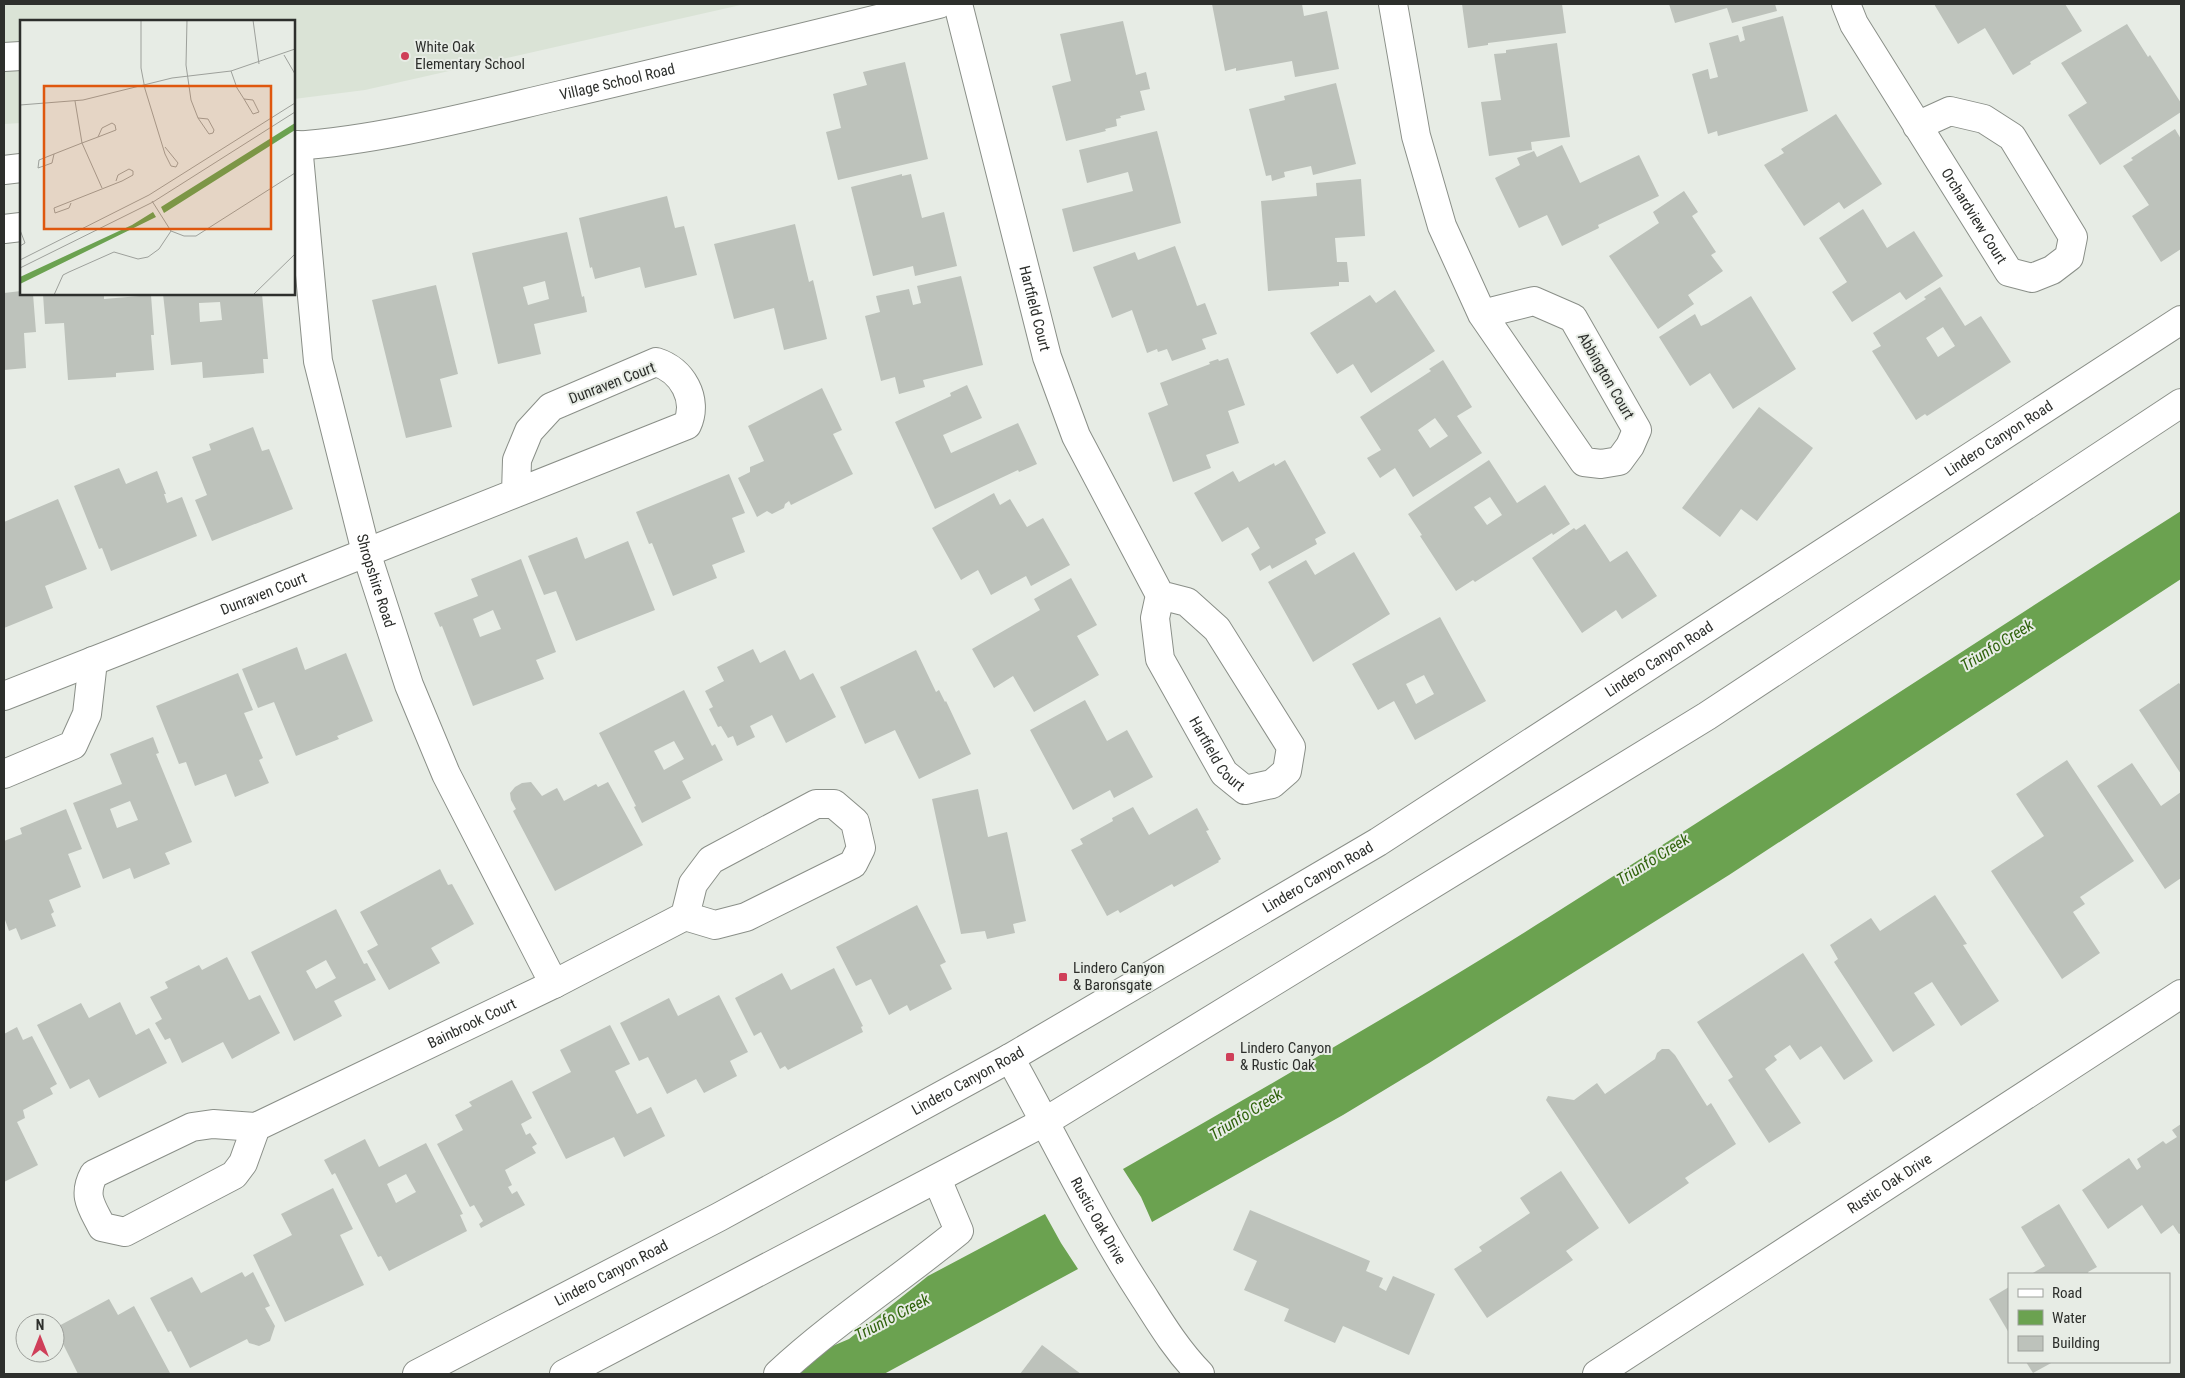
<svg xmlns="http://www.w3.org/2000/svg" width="2185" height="1378" viewBox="0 0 2185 1378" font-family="'Roboto Condensed',sans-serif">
	<rect width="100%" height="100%" fill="#e7ece5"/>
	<!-- built -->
	<path fill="#dae3d6" d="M4,4H745L365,90L294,99V21H21V123L4,124Z"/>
	<!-- water -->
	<g fill="#6ba250">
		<path d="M2181,511V579L1729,875L1429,1063L1343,1115L1152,1222L1141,1197L1123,1169C1266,1087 1409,1005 1549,917C1761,784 1970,645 2181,511Z"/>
		<path d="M1045,1214L1061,1243L1078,1269L884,1374H767L849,1339L928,1276Z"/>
	</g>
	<!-- building -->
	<g fill="#bdc2bb" fill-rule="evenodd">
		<path d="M1212,4H1302L1304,16L1327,11L1339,69L1295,77L1292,61L1236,71V68L1225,71Z"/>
		<path d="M1462,4H1562L1566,33L1488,43V45L1468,48Z"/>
		<path d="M1669,4H1775L1777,11L1732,23L1727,8L1675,23Z"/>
		<path d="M1934,4H2065L2082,31L2030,62L2031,64L2013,75L1985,28L1958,44Z"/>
		<path d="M1783,16L1808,111L1718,136L1717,131L1708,134L1692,74L1708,69L1710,79L1718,77L1709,43L1738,35L1740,42L1745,40L1742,27Z"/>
		<path d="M1123,21L1136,75L1146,72L1150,89L1140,91L1145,110L1120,116L1121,118L1116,119L1117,126L1105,129L1106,131L1066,141L1052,86L1071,81L1060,34Z"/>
		<path d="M2127,24L2148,57L2150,55L2181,103V112L2100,165L2068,115L2087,103L2061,63Z"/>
		<path d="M1557,43L1570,137L1531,142L1532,150L1489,156L1481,102L1501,100L1494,54L1506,53V50Z"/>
		<path d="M905,62L928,159L838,180L826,132L841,128L833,94L867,85L863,72Z"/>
		<path d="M1336,83L1356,164L1313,175L1311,166L1284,172L1285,177L1272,181L1271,175L1266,176L1249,109L1285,100L1284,96Z"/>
		<path d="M1836,114L1882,184L1844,209L1839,202L1804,226L1764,165L1784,153L1781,149Z"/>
		<path d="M2175,129L2181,139V249L2161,262L2132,216L2149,205L2123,166L2133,160L2131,158Z"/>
		<path d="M1157,131L1181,223L1073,252L1062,209L1133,191L1128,172L1087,183L1079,150Z"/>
		<path d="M1562,145L1580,183L1639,155L1659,196L1598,225L1599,228L1562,246L1547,215L1519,228L1495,178L1520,165L1517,158L1534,151L1537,157Z"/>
		<path d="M902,174V176L911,174L922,218L944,212L957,266L915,276L913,266L873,276L851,187Z"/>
		<path d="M1361,179L1365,236L1335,238L1337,262H1347L1349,282H1339V286L1268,291L1261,201L1317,196L1316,183Z"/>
		<path d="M1684,191L1698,212L1692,216L1716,252L1711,255L1723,271L1688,295L1694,304L1658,329L1609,256L1659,223L1653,212Z"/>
		<path d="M667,196L675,228L684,226L697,275L645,288L640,267L595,279L592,267L590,268L579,218Z"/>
		<path d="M1863,209L1887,248L1914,231L1943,276L1906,300L1900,292L1852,322L1832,292L1847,282L1819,238Z"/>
		<path d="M795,224L809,282L813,280L827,339L784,350L774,308L734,319L714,244Z"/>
		<path d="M567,232L582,297L584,296L587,312L534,324L541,354L498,364L472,253ZM545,281L549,299L528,305L523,287Z"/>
		<path d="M1175,246L1197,306L1205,303L1217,334L1202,339L1206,349L1172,361L1167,349L1158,352L1157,349L1147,353L1132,310L1112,318L1093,267L1135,252L1138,260Z"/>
		<path d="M961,276L983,365L923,380L925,387L899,394L895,377L881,381L865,316L880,312L876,296L909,289L913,305L921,303L917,286Z"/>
		<path d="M436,285L458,374L440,379L452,427L406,438L372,300Z"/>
		<path d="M1940,287L1965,326L1981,316L2011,362L1927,416L1925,414L1916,420L1872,351L1881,346L1873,333L1926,299L1924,297ZM1943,327L1955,346L1938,357L1926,338Z"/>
		<path d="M1395,290L1435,351L1371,393L1353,364L1337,374L1310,333L1370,295L1376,303Z"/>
		<path d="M21,291V294H33L36,332L24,333L26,368L4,370V293Z"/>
		<path d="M43,294H104V299L151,295L154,335H151L154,370L116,373V377L68,380L64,323L45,324Z"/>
		<path d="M163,294H262L268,359H263L264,373L203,378L202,362L171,365ZM220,302L222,320L200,322L199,303Z"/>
		<path d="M1751,296L1796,369L1733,409L1710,373L1690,386L1659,337L1695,314L1701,326L1708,323Z"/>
		<path d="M1228,358L1245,405L1228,411L1239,443L1206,455L1211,468L1173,482L1148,413L1168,405L1160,383L1210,364L1209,362L1218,359L1219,361Z"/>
		<path d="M1443,360L1472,407L1457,416L1482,453L1413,497L1395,468L1380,478L1367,458L1381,450L1360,417L1431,371L1429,369ZM1435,418L1448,436L1430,448L1418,430Z"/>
		<path d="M967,385L982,418L943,435L951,453L1018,423L1037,464L1019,472L1018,470L935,509L895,422L951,396L950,393Z"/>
		<path d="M822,388L842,430L833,434L853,474L791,505L789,501L785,504L784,508L772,514L767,511L757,517L738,478L750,472V467L764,461L748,426Z"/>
		<path d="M1759,407L1813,448L1757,521L1741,509L1720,537L1682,508Z"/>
		<path d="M253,427L262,451L269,449L293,509L212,541L195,500L207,495L192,457L211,450L209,444Z"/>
		<path d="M1285,460L1326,533L1315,539L1317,544L1272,569L1270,565L1260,571L1251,554L1260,548L1248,527L1222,542L1194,493L1233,471L1239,482L1274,463L1275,466Z"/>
		<path d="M1489,460L1517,503L1545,485L1570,524L1553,535L1552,533L1475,582L1473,580L1456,591L1420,536L1422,535L1408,514ZM1490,497L1502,515L1487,525L1474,507Z"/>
		<path d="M119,468L126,484L157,471L166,494H164L167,503L182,497L197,536L111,571L102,548L99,549L74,486Z"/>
		<path d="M729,474L745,513L732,518L745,552L712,565L717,578L673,596L652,543L649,544L636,512Z"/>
		<path d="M994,493L1000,505L1010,499L1027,527L1043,518L1070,565L1031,586L1026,576L991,595L978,570L961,580L932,528Z"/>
		<path d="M58,499L87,569L45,586L53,608L4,628V522Z"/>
		<path d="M1585,524L1610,562L1627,551L1657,596L1622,619L1616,610L1582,633L1532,558L1574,528L1576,530Z"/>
		<path d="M577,537L585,559L628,541L655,610L576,641L556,591L544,595L528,556Z"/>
		<path d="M1354,552L1390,614L1313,662L1268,582L1306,560L1315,575Z"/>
		<path d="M521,559L556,652L536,660L544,679L473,706L442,626L440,627L434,613L478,596L471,579ZM493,610L501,629L480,637L473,619Z"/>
		<path d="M1071,578L1097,625L1077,636L1099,675L1034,712L1013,676L994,688L972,649L1040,610L1034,599Z"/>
		<path d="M1440,617L1486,701L1415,740L1394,701L1378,710L1352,664ZM1424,675L1434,694L1416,704L1406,684Z"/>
		<path d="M297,647L305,670L346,653L373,721L337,736L339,739L296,756L274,702L258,708L242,669Z"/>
		<path d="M753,649L760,663L785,650L800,680L813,673L836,717L786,743L772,715L750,726L755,737L737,746L733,736L728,738L721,726L718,727L709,709L713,707L705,691L724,681L717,667Z"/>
		<path d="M916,650L936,692L939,690L945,702L946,701L971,754L919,779L895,730L865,744L840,687Z"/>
		<path d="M238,673L253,710L244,713L263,758L259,760L269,783L235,797L226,774L195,786L186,762L179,764L156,706Z"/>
		<path d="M2179,683L2181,686V774L2139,710Z"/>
		<path d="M684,690L712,746L715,744L723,760L682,781L691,798L642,823L634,807L636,806L599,733ZM674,741L684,759L664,770L654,751Z"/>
		<path d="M1085,700L1107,741L1127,730L1153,777L1114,798L1110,790L1073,810L1030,730Z"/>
		<path d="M153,737L159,753L156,754L192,842L165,853L170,864L134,879L130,868L103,879L73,803L122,784L110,754ZM130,801L138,820L117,828L110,809Z"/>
		<path d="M2067,760L2134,861L2080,897L2085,904L2073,912L2100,953L2062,979L1991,871L2044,836L2016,794Z"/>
		<path d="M2132,763L2161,806L2181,792V878L2165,889L2097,786Z"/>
		<path d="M531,782L542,796L557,788L564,801L596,784L598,787L608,782L643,845L555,891L513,811L516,809L511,800L510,793L515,787L522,783Z"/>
		<path d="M978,789L988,837L1007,832L1026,921L1013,924L1015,933L987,939L985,931L961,934L932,799Z"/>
		<path d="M1133,807L1149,835L1197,808L1209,830L1206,831L1221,859L1218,861L1219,862L1174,887L1172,884L1120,913L1118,910L1107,916L1071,850L1083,844L1080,839L1113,821L1112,818Z"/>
		<path d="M66,809L82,849L68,854L81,887L49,900L54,912L51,914L56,926L21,940L16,928L9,931L4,917V841L22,834L20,828Z"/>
		<path d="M440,869L448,885L452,884L474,924L431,948L440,963L389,990L367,951L378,945L360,912Z"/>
		<path d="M1935,895L1967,944L1963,945L1999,1001L1961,1026L1932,982L1914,993L1935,1025L1893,1052L1834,962L1838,959L1830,945L1871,918L1880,931Z"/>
		<path d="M917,905L946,962L940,965L952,989L910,1011L907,1005L889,1015L871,979L856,986L836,947Z"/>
		<path d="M336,909L364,964L367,963L376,980L334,1001L342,1016L294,1041L251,952ZM326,960L336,978L316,989L306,971Z"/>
		<path d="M1803,953L1873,1061L1844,1080L1821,1046L1800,1060L1790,1045L1774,1056L1777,1060L1765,1069L1801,1123L1769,1143L1728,1080L1733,1077L1697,1022Z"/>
		<path d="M227,957L249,1000L260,995L280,1033L232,1059L223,1042L182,1063L170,1038L165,1040L155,1023L162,1019L150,997L168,988L165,982L199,965L202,970Z"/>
		<path d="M834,968L863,1026L861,1027L863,1032L788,1070L785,1066L780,1069L761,1032L754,1036L735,998L782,973L791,990Z"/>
		<path d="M719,995L748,1052L730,1061L737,1076L704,1093L696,1079L667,1094L648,1057L639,1061L620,1023L669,998L678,1016Z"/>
		<path d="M120,1002L136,1035L149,1028L167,1063L99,1098L89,1079L70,1089L37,1025L81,1003L89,1018Z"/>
		<path d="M610,1025L630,1064L615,1071L637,1114L651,1107L665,1136L624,1157L614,1137L566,1159L532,1092L571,1072L560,1050Z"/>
		<path d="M17,1027L23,1040L32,1036L57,1084L50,1088L53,1094L23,1110L25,1118L17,1122L38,1165L4,1182V1034Z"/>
		<path d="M1662,1049H1669L1675,1055L1707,1106L1711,1103L1736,1144L1685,1178L1689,1183L1629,1224L1546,1100L1548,1096L1574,1100L1597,1083L1605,1094L1655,1059L1657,1053Z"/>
		<path d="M512,1080L532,1118L521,1124L526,1135L530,1133L537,1144L532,1147L536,1153L505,1170L512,1185L508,1187L512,1194L517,1191L525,1205L481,1228L479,1224L483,1221L474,1205L470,1207L437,1144L463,1130L455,1115L472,1106L469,1102Z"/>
		<path d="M2181,1124V1233L2179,1234L2173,1225L2161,1234L2142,1205L2108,1229L2082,1190L2129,1158L2137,1170L2141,1167L2137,1159L2163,1141L2166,1144L2177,1137L2172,1130Z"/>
		<path d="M365,1139L379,1167L426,1143L463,1214L460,1215L467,1231L389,1271L381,1256L378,1257L335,1173L332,1175L324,1160ZM406,1174L416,1192L396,1203L387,1184Z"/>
		<path d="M1561,1171L1599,1228L1566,1251L1573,1260L1487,1318L1454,1269L1482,1251L1479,1247L1530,1213L1520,1198Z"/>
		<path d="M333,1188L353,1229L340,1235L364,1285L285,1322L253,1255L292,1235L281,1214Z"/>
		<path d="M2059,1204L2097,1267L2088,1272L2089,1274H2031L2045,1266L2021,1227Z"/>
		<path d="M1250,1210L1370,1261L1366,1271L1383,1278L1379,1287L1386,1291L1393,1276L1435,1294L1409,1355L1343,1326L1335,1343L1284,1321L1289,1309L1244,1290L1257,1261L1233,1250Z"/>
		<path d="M242,1272L245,1277L253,1272L270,1306L265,1308L275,1326L270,1341L259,1346L249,1343L247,1339L190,1368L171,1331L168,1332L150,1298L192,1277L201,1293Z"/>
		<path d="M2009,1287V1333L1989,1299Z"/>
		<path d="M109,1299L118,1315L134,1306L170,1373L78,1374L55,1328Z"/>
		<path d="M1042,1345L1081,1374H1020Z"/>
		<path d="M2026,1362H2053L2033,1373Z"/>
	</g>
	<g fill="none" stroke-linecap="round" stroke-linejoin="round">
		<defs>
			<g id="minor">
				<path id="s1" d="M958,4L1047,357L1076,436L1160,595L1155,618L1160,659L1224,773L1245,790L1272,784L1287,771L1291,747L1217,629L1187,602L1160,595"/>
				<path d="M1393,4L1416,136L1442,226L1482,314L1584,462L1601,464L1619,461L1630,446L1637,430L1573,318L1534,301L1482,314"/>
				<path id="s2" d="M1846,4L1854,24L2009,272L2032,278L2052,270L2069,257L2073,237L2012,137L1984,119L1950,111L1917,126"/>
				<path d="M4,57L21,56"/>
				<path id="s3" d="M298,145L318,361L366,552L409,685L446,774L554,984"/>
				<path id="s4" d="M294,146C381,140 475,115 561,95C687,66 813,35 939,4"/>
				<path d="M4,170L21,168"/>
				<path d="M4,229L21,227"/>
				<path id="s5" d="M4,696C232,607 459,516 687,425C699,399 682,370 656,362L551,407L529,431L517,460L516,493"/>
				<path d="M4,774L73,745L87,714L93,661"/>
				<path id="s6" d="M1010,1058C1054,1137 1093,1219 1142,1294C1161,1324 1176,1349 1200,1374"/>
				<path id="s7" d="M256,1127L243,1163L234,1175L125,1232L102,1227C92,1207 82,1196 94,1174L192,1127L213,1124L256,1127L554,984L685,916L715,925L746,917L853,864L861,848L855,822L834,804H816L711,860L693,884L685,916"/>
				<path id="s8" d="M417,1374L719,1217L1010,1058L1378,842L2181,320"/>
				<path d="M564,1374L1046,1121L1707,716L2181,403"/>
				<path d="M778,1374C834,1322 899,1280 959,1231L937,1179"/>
				<path id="s9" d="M1597,1374L2181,994"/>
			</g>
		</defs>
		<!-- minor casing -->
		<use href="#minor" stroke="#8a8f88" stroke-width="30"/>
		<!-- minor -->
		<use href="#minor" stroke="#fff" stroke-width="28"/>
	</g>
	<!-- markers -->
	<g fill="#cf3f59" stroke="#e7ece5" stroke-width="2">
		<circle cx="405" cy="56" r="5"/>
		<rect x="1058" y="972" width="10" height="10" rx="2.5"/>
		<rect x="1225" y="1052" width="10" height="10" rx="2.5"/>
	</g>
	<g text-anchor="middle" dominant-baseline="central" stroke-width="4" stroke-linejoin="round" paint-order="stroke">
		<!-- poi labels -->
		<g font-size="15" fill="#2d2f2c" stroke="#e7ece5" text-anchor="start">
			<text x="415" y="47">White Oak<tspan x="415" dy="17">Elementary School</tspan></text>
			<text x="1073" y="968">Lindero Canyon<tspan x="1073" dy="17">&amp; Baronsgate</tspan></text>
			<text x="1240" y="1048">Lindero Canyon<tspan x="1240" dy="17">&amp; Rustic Oak</tspan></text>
		</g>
		<!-- street labels -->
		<g font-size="15" fill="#2d2f2c" stroke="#e7ece5">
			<text stroke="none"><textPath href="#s4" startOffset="330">Village School Road</textPath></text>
			<text stroke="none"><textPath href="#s2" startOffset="248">Orchardview Court</textPath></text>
			<text stroke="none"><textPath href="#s1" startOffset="314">Hartfield Court</textPath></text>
			<text transform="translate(1606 376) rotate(60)">Abbington Court</text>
			<text transform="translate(612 383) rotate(-21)">Dunraven Court</text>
			<text stroke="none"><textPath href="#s8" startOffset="1839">Lindero Canyon Road</textPath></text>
			<text stroke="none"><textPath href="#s3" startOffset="444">Shropshire Road</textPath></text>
			<text stroke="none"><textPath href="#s5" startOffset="279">Dunraven Court</textPath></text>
			<text stroke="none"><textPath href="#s8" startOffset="1434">Lindero Canyon Road</textPath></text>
			<text stroke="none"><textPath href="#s1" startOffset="804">Hartfield Court</textPath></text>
			<text stroke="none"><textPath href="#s8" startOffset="1029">Lindero Canyon Road</textPath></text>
			<text stroke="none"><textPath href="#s7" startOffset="669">Bainbrook Court</textPath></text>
			<text stroke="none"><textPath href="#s8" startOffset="624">Lindero Canyon Road</textPath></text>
			<text stroke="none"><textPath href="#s9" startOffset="349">Rustic Oak Drive</textPath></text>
			<text stroke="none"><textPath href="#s6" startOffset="185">Rustic Oak Drive</textPath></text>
			<text stroke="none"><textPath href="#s8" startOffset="219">Lindero Canyon Road</textPath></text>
		</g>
		<!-- water labels -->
		<g font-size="16" font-style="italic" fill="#2f620b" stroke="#e7ece5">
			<text transform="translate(1997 645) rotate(-32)">Triunfo Creek</text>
			<text transform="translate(1653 859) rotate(-32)">Triunfo Creek</text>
			<text transform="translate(1246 1114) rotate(-32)">Triunfo Creek</text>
			<text transform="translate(892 1317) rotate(-28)">Triunfo Creek</text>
		</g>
	</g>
	<!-- overview -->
	<g transform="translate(20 20)">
		<rect width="275" height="275" fill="#e7ece5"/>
		<path d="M275,103V110L144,193L141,187ZM133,192L136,197L0,264V257L112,205Z" fill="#6ba250"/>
		<path fill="none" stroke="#9da09b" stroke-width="1" d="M121,0V48L125,69L145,134L151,146L156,147L158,143L145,127M167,0L166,45L171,80L178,98L189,114L193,113L194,110L188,99L178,98M233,0L239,44M264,35L275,54M211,51L217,68L224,79L233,94L239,92L233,80L224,79M55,81L62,123L82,168M0,85L63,80L152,58L211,51L275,29M34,134L32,143L18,148L19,140L34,134L62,123L78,117L96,110L95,105L92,103L82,108L78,117M132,181L151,211L164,216H176L275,153M51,183L49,188L35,193L34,188L102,161L113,155V151L109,149L98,155L96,161M0,210L5,223L0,226M0,240L129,175L275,83M0,248L133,182L275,92M34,275L43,255L49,252L94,232L118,239L128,237L139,229L151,211M233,275L275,234"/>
		<path fill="#df570e" fill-opacity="0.15" stroke="#df570e" stroke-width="2.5" d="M24,66H251V209H24Z"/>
		<rect width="275" height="275" fill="none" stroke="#2d2f2c" stroke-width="2.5"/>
	</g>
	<!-- border -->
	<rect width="2185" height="1378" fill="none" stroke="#2d2f2c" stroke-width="10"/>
	<!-- legend -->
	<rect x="2008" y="1273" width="162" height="90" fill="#e7ece5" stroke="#9da09b"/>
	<rect x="2018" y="1289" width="25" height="8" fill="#ffffff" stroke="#9da09b"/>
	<text x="2052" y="1298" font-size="15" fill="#2d2f2c">Road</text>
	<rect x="2018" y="1310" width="25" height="15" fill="#6ba250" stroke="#9da09b"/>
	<text x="2052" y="1323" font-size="15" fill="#2d2f2c">Water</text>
	<rect x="2018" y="1336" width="25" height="15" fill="#bdc2bb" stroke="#9da09b"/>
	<text x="2052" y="1348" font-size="15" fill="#2d2f2c">Building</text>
	<!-- north arrow -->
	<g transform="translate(40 1338)"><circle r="24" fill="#e7ece5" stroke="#9da09b"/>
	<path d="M0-4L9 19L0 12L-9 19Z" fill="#cf3f59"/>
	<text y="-8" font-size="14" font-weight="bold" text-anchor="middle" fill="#2d2f2c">N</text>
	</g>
</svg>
